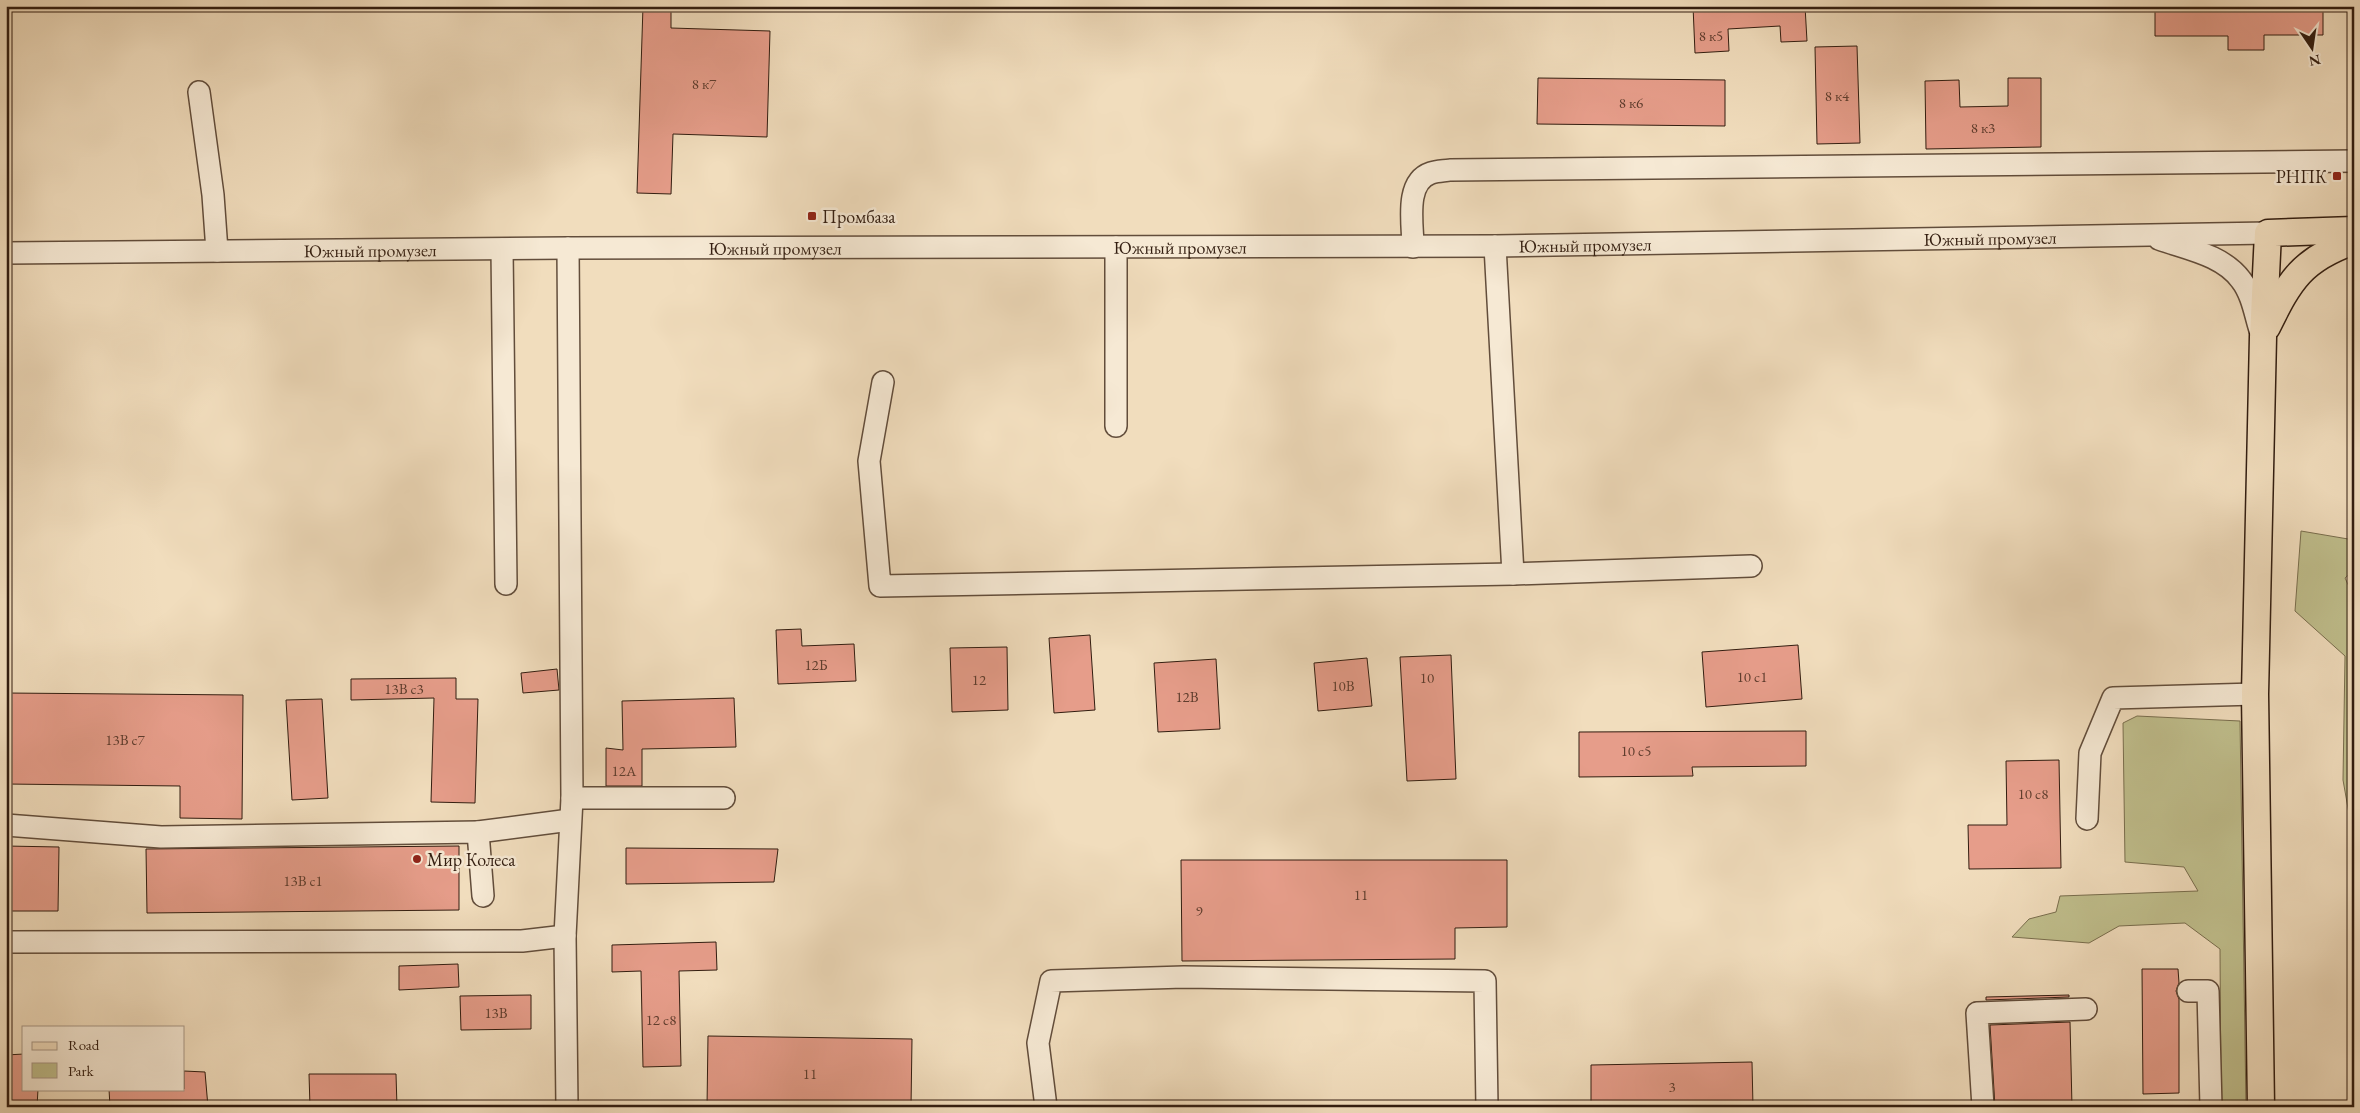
<svg xmlns="http://www.w3.org/2000/svg" width="2360" height="1113" viewBox="0 0 2360 1113" font-family="'EB Garamond',serif">
	<rect width="100%" height="100%" fill="#f1ddbd"/>
	<filter id="stains"><feTurbulence type="fractalNoise" baseFrequency=".004" numOctaves="4"/><feColorMatrix values="0 0 0 0 .2 0 0 0 0 .09 0 0 0 0 .02 0 0 0 .5 -.17"/></filter>
	<radialGradient id="worn" r=".72"><stop offset=".6" stop-color="#630" stop-opacity="0"/><stop offset="1" stop-color="#630" stop-opacity=".3"/></radialGradient>
	<!-- green -->
	<g fill="#c0bf8d" stroke="#796e4e">
		<path d="M2301,531L2354,540V570L2345,578L2354,597V842L2343,780L2345,656L2295,611Z"/>
		<path d="M2137,716L2240,721L2246,1107H2221L2220,949L2185,923L2119,926L2089,943L2012,937L2029,919L2056,912L2060,896L2198,891L2184,867L2125,862L2123,723Z"/>
		<path d="M2354,869V981L2352,953Z"/>
	</g>
	<!-- building -->
	<g fill="#e69d8a" stroke="#321d10">
		<path d="M643,6H671V28L770,31L767,137L673,134L671,194L637,193Z"/>
		<path d="M1693,6H1805L1807,41L1781,42L1780,26L1728,29L1729,51L1695,53Z"/>
		<path d="M2155,6H2323V35H2264V50H2228V36H2155Z"/>
		<path d="M1857,46L1860,143L1817,144L1815,47Z"/>
		<path d="M1538,78L1725,80V126L1537,124Z"/>
		<path d="M2008,78H2041V147L1926,149L1925,81L1959,80L1960,107L2008,106Z"/>
		<path d="M801,629L802,646L854,644L856,681L778,684L776,630Z"/>
		<path d="M1090,635L1095,710L1054,713L1049,638Z"/>
		<path d="M1798,645L1802,699L1706,707L1702,652Z"/>
		<path d="M1007,647L1008,710L952,712L950,648Z"/>
		<path d="M1451,655L1456,779L1407,781L1400,657Z"/>
		<path d="M1367,658L1372,706L1318,711L1314,663Z"/>
		<path d="M1216,659L1220,729L1158,732L1154,663Z"/>
		<path d="M557,669L559,690L523,693L521,673Z"/>
		<path d="M456,678V699H478L475,803L431,802L434,698L351,700V679Z"/>
		<path d="M6,693L243,695L242,819L180,818V786L6,784Z"/>
		<path d="M734,698L736,747L642,749V786H606V748L623,750L622,701Z"/>
		<path d="M322,699L328,798L292,800L286,700Z"/>
		<path d="M1806,731V766L1692,767L1693,776L1579,777V732Z"/>
		<path d="M2059,760L2061,868L1969,869L1968,825H2007L2006,761Z"/>
		<path d="M6,846L59,847L58,911H6Z"/>
		<path d="M459,846V910L147,913L146,849Z"/>
		<path d="M626,848L778,849L774,882L626,884Z"/>
		<path d="M1181,860H1507V927L1455,928V959L1182,961Z"/>
		<path d="M716,942L717,970L679,971L681,1066L643,1067L641,971L612,972V945Z"/>
		<path d="M458,964L459,987L399,990V966Z"/>
		<path d="M2142,969H2178L2179,983L2176,991L2179,999V1093L2143,1094Z"/>
		<path d="M531,995V1029L461,1030L460,996Z"/>
		<path d="M2069,995V997L1986,1000V997Z"/>
		<path d="M2070,1022L2072,1107H1995L1990,1025Z"/>
		<path d="M708,1036L912,1039L911,1107H707Z"/>
		<path d="M24,1054V1089H38L37,1107H6V1055Z"/>
		<path d="M1752,1062L1753,1107H1591V1065Z"/>
		<path d="M184,1071L205,1072L208,1107H110L109,1089H184Z"/>
		<path d="M309,1074H396L397,1107H310Z"/>
	</g>
	<g fill="none" stroke-linecap="round" stroke-linejoin="round">
		<defs>
			<g id="minor">
				<path d="M199,92L213,195L217,251"/>
				<path d="M2159,239C2187,249 2223,255 2241,280C2252,294 2255,314 2260,330"/>
				<path d="M1495,246L1513,574L1751,566"/>
				<path d="M1413,247C1413,225 1404,182 1431,173C1437,171 1444,171 1450,170L2354,161"/>
				<path d="M502,249L506,584"/>
				<path id="s1" d="M6,253L568,248L1495,246L2268,233"/>
				<path d="M883,382L869,461L880,586L1513,574"/>
				<path d="M1116,426V247"/>
				<path d="M572,798H724"/>
				<path d="M2087,819L2090,753L2113,698L2255,694"/>
				<path d="M6,825L161,837L478,832L483,896"/>
				<path d="M478,832L570,820"/>
				<path d="M6,942L522,941L565,936"/>
				<path d="M2188,991H2208L2211,1107"/>
				<path d="M567,1107L565,936L572,798L568,248"/>
				<path d="M1046,1107L1038,1043L1051,981L1184,977L1485,981L1487,1107"/>
				<path d="M1983,1107L1977,1013L2086,1009"/>
			</g>
			<g id="major">
				<path d="M2267,327C2290,280 2302,259 2354,241"/>
				<path d="M2261,1107L2255,694L2263,337L2268,233L2354,230"/>
			</g>
		</defs>
		<!-- minor casing -->
		<use href="#minor" stroke="#624d3b" stroke-width="24"/>
		<!-- major casing -->
		<use href="#major" stroke="#321d10" stroke-width="29"/>
		<!-- minor -->
		<use href="#minor" stroke="#f6e9d4" stroke-width="21"/>
		<!-- major -->
		<use href="#major" stroke="#f1ddbd" stroke-width="26"/>
	</g>
	<!-- markers -->
	<g fill="#8f2418" stroke="#f6e9d4" stroke-width="2">
		<rect x="2332" y="171" width="10" height="10" rx="2.5"/>
		<rect x="807" y="211" width="10" height="10" rx="2.5"/>
		<circle cx="417" cy="859" r="5"/>
	</g>
	<g text-anchor="middle" dominant-baseline="central" stroke-width="5" stroke-linejoin="round" paint-order="stroke">
		<!-- number labels -->
		<g font-size="15" fill="#5f3d2e">
			<text x="1711" y="35">8 к5</text>
			<text x="704" y="83">8 к7</text>
			<text x="1837" y="95">8 к4</text>
			<text x="1631" y="102">8 к6</text>
			<text x="1983" y="127">8 к3</text>
			<text x="816" y="664">12Б</text>
			<text x="1752" y="676">10 с1</text>
			<text x="1427" y="677">10</text>
			<text x="979" y="679">12</text>
			<text x="1343" y="685">10В</text>
			<text x="404" y="688">13В с3</text>
			<text x="1187" y="696">12В</text>
			<text x="125" y="739">13В с7</text>
			<text x="1636" y="750">10 с5</text>
			<text x="624" y="770">12А</text>
			<text x="2033" y="793">10 с8</text>
			<text x="303" y="880">13В с1</text>
			<text x="1361" y="894">11</text>
			<text x="1199" y="910">9</text>
			<text x="496" y="1012">13В</text>
			<text x="661" y="1019">12 с8</text>
			<text x="810" y="1073">11</text>
			<text x="1672" y="1086">3</text>
		</g>
		<!-- poi labels -->
		<g font-size="18" fill="#321d10" stroke="#f6e9d4" text-anchor="start">
			<text x="2327" y="176" text-anchor="end">РНПК</text>
			<text x="822" y="216">Промбаза</text>
			<text x="427" y="859">Мир Колеса</text>
		</g>
		<!-- street labels -->
		<g font-size="18" fill="#321d10" stroke="#f6e9d4">
			<text stroke="none"><textPath href="#s1" startOffset="1984">Южный промузел</textPath></text>
			<text stroke="none"><textPath href="#s1" startOffset="1579">Южный промузел</textPath></text>
			<text stroke="none"><textPath href="#s1" startOffset="1174">Южный промузел</textPath></text>
			<text stroke="none"><textPath href="#s1" startOffset="769">Южный промузел</textPath></text>
			<text stroke="none"><textPath href="#s1" startOffset="364">Южный промузел</textPath></text>
		</g>
	</g>
	<!-- margin -->
	<rect width="2360" height="1113" fill="none" stroke="#f1ddbd" stroke-width="25"/>
	<rect x="8" y="8" width="2345" height="1098" fill="none" stroke="#321d10" stroke-width="2.5"/>
	<rect x="12" y="12" width="2335" height="1088" fill="none" stroke="#321d10"/>
	<!-- legend -->
	<rect x="22" y="1026" width="162" height="65" fill="#f6e9d4" stroke="#a89786"/>
	<rect x="32" y="1042" width="25" height="8" fill="#f1ddbd" stroke="#a89786"/>
	<text x="68" y="1050" font-size="15" fill="#321d10">Road</text>
	<rect x="32" y="1063" width="25" height="15" fill="#c0bf8d" stroke="#a89786"/>
	<text x="68" y="1076" font-size="15" fill="#321d10">Park</text>
	<!-- north arrow -->
	<g transform="translate(2312 48) rotate(167)" stroke="#f6e9d4" stroke-width="4" paint-order="stroke">
	<path d="M0-4L9 19L0 12L-9 19Z" fill="#321d10"/>
	<text y="-8" font-size="14" font-weight="bold" text-anchor="middle" fill="#321d10">N</text>
	</g>
	<rect width="100%" height="100%" filter="url(#stains)"/>
	<rect width="100%" height="100%" fill="url(#worn)"/>
</svg>
